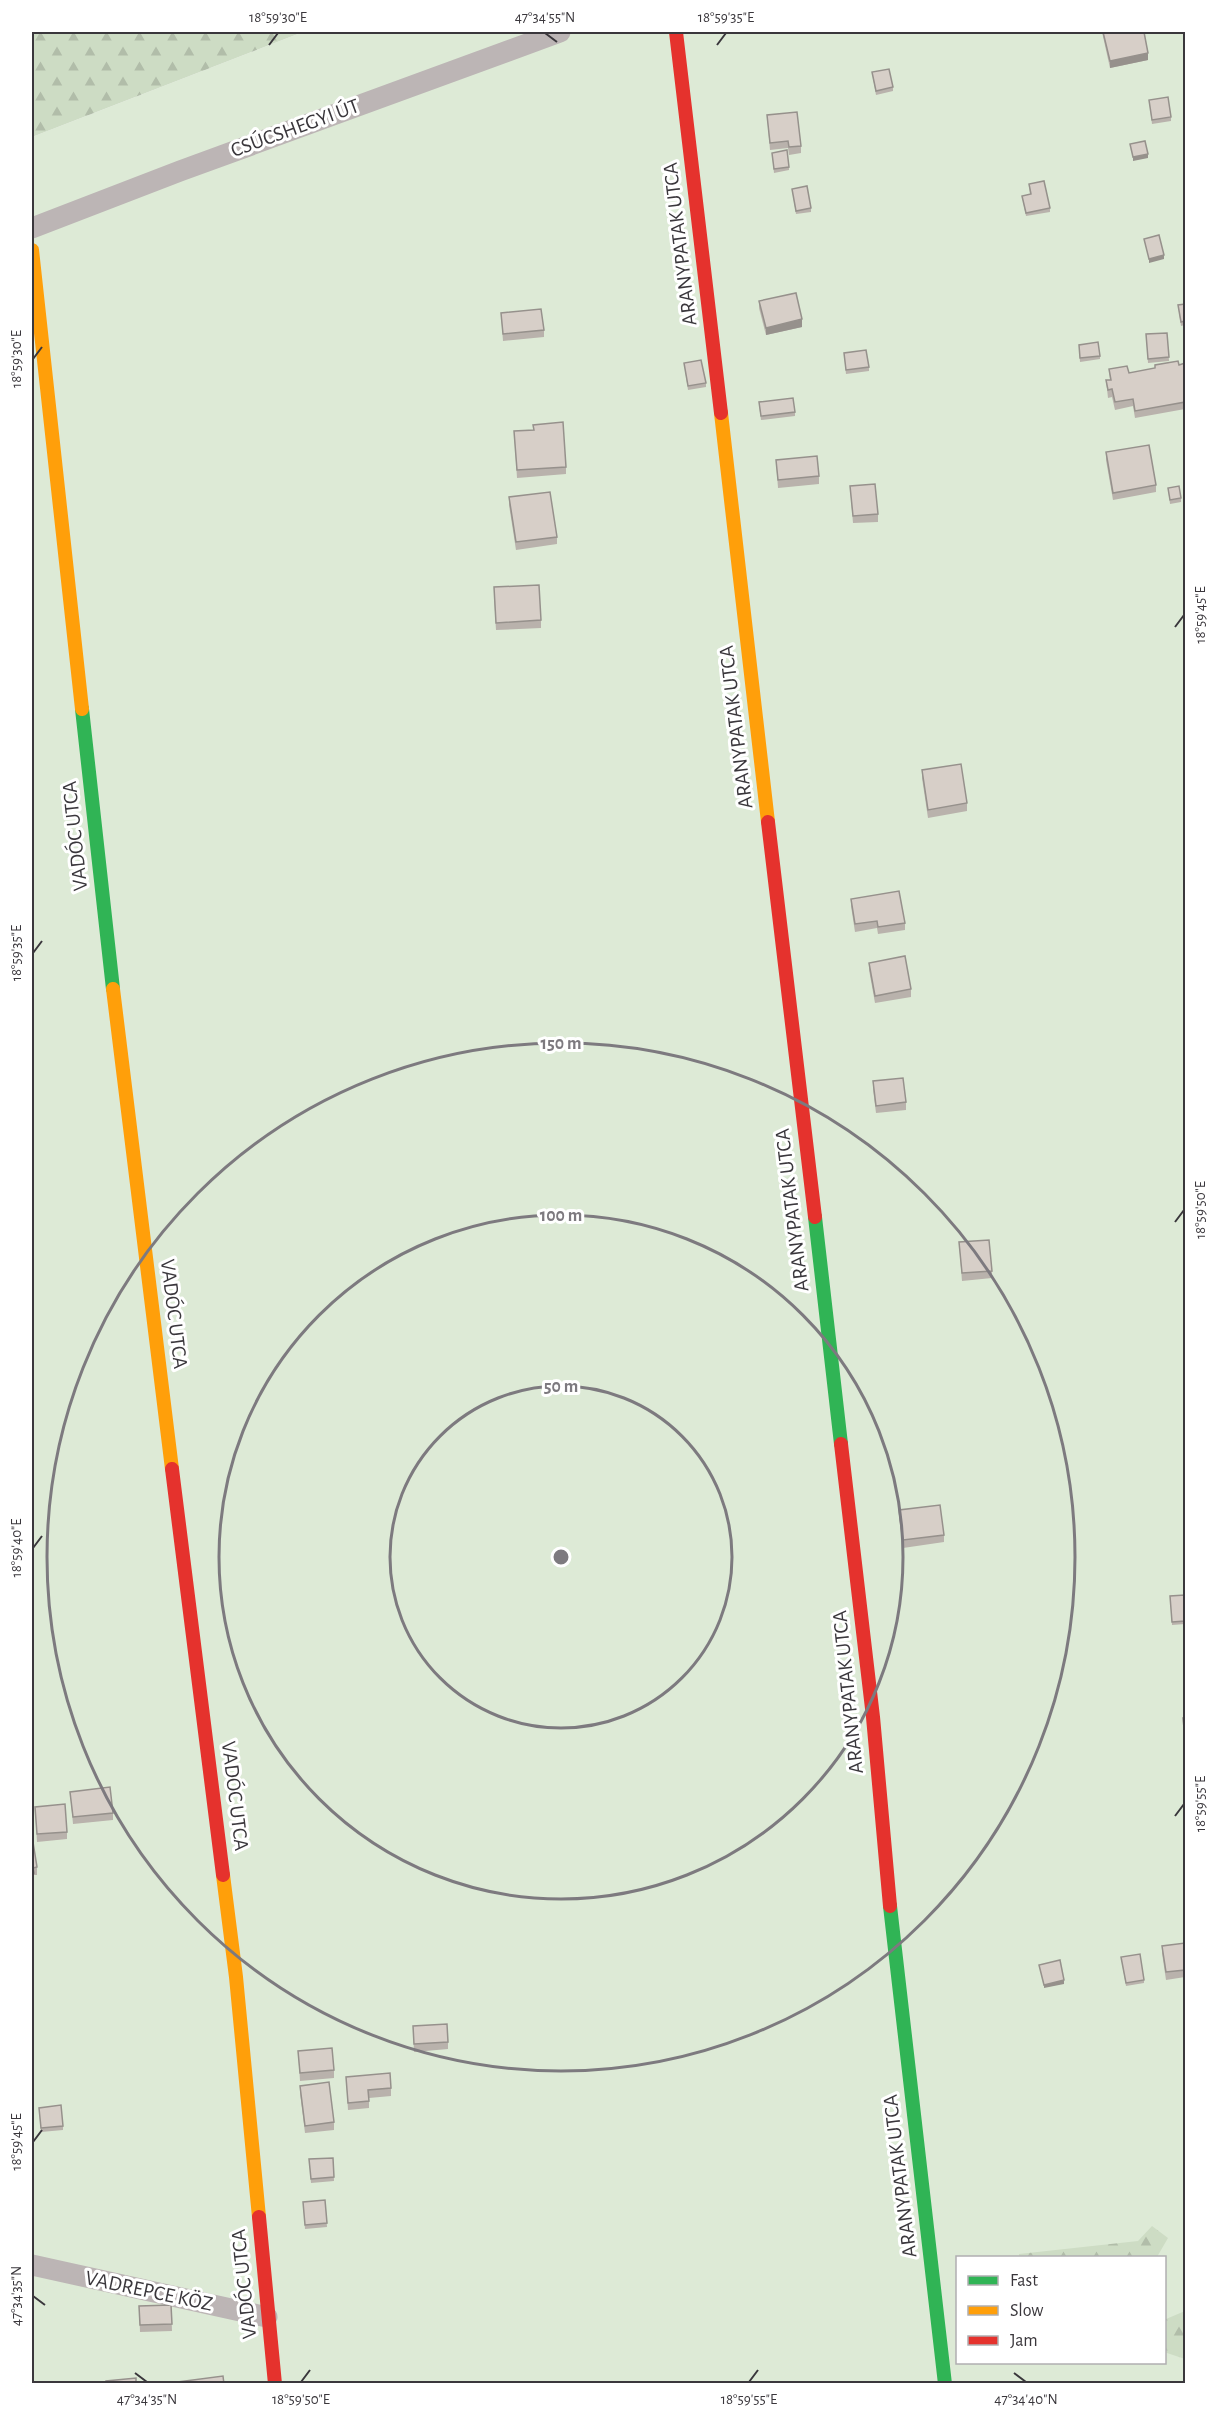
<svg xmlns="http://www.w3.org/2000/svg" width="1217" height="2415" viewBox="0 0 1217 2415" font-family="'Alegreya Sans',sans-serif">
	<defs>
		<pattern id="forest-firs" width="22" height="20" patternUnits="userSpaceOnUse" patternTransform="scale(1.5)"><rect width="22" height="20" fill="#cddcc4"/><path d="M5 1l3.5 6h-7zM16 11l3.5 6h-7z" fill="#b1bda9"/></pattern>
	</defs>
	<rect width="100%" height="100%" fill="#faf7fc"/>
	<!-- green -->
	<path fill="#ddead6" fill-rule="evenodd" d="M303,32H1185V2383L32,2384V137ZM958,2258H1164V2362H958Z"/>
	<!-- forest -->
	<g fill="url(#forest-firs)">
		<path d="M32,32H303L32,137Z"/>
		<path d="M1152,2226L1168,2238L1157,2257H1019V2254L1138,2241Z"/>
		<path d="M1185,2311V2359L1164,2352L1165,2316L1166,2319Z"/>
	</g>
	<g fill="none" stroke-linecap="round" stroke-linejoin="round">
		<!-- street -->
		<g stroke="#bcb5b5" stroke-width="21">
			<path d="M32,228L180,171L560,32"/>
			<path d="M32,2265L267,2317"/>
		</g>
		<!-- fast -->
		<g stroke="#30b455" stroke-width="14">
			<path d="M82,709L113,989"/>
			<path d="M815,1217L841,1444"/>
			<path d="M890,1906L945,2384"/>
		</g>
		<!-- slow -->
		<g stroke="#ff9f0a" stroke-width="14">
			<path d="M32,250L82,709"/>
			<path d="M721,413L768,822"/>
			<path d="M113,989L172,1469"/>
			<path d="M223,1875L236,1977L259,2217"/>
		</g>
		<!-- jam -->
		<g stroke="#e5322d" stroke-width="14">
			<path d="M676,32L721,413"/>
			<path d="M768,822L815,1217"/>
			<path d="M841,1444L873,1717L890,1906"/>
			<path d="M172,1469L223,1875"/>
			<path d="M259,2217L275,2384"/>
		</g>
	</g>
	<!-- wall -->
	<g fill="#b9b2ac">
		<path d="M1102,32H1144L1148,60L1110,68Z"/>
		<path d="M872,72L893,87V91L876,95Z"/>
		<path d="M1149,100L1171,117V121L1152,124Z"/>
		<path d="M767,115L801,146V153L789,155L788,148L770,150Z"/>
		<path d="M772,153L789,167V170L774,173Z"/>
		<path d="M1029,184L1050,208V212L1026,216L1022,196L1030,195Z"/>
		<path d="M792,189L811,208V212L796,214Z"/>
		<path d="M759,301L802,327L766,335L759,308Z"/>
		<path d="M1185,304V325L1181,326L1178,305Z"/>
		<path d="M501,313L544,330V337L503,341Z"/>
		<path d="M1167,333L1169,361L1148,363L1146,334Z"/>
		<path d="M1079,345L1100,356V359L1080,362Z"/>
		<path d="M844,353L869,367V371L846,374Z"/>
		<path d="M684,363L706,383V387L688,390Z"/>
		<path d="M1179,365L1185,366V409L1135,418L1133,406L1115,410L1112,397L1108,398L1106,380H1110L1109,369L1129,373Z"/>
		<path d="M759,405L795,412V416L761,420Z"/>
		<path d="M514,431L566,467V474L517,478Z"/>
		<path d="M1106,452L1156,485V492L1113,500L1106,460Z"/>
		<path d="M776,460L819,476V484L778,488Z"/>
		<path d="M850,486L878,514V522L853,523Z"/>
		<path d="M1168,488L1181,498V502L1170,504Z"/>
		<path d="M509,497L557,537V544L516,550L509,505Z"/>
		<path d="M494,595L541,620V628L496,630Z"/>
		<path d="M922,770L967,803V811L928,818L922,778Z"/>
		<path d="M851,899L905,923V930L878,934L877,928L855,932L851,906Z"/>
		<path d="M869,963L911,989V997L875,1003L869,970Z"/>
		<path d="M873,1081L906,1102V1110L876,1113L873,1089Z"/>
		<path d="M959,1242L992,1271V1278L962,1281Z"/>
		<path d="M899,1510L944,1535V1542L903,1548L899,1518Z"/>
		<path d="M1185,1595V1624L1172,1625L1170,1596Z"/>
		<path d="M70,1792L113,1813V1820L73,1824Z"/>
		<path d="M35,1807L67,1832V1839L37,1842Z"/>
		<path d="M32,1837L37,1867V1875H34V1880L32,1881Z"/>
		<path d="M1185,1943V1977L1166,1980L1162,1953V1946Z"/>
		<path d="M1121,1957L1144,1980V1983L1126,1986Z"/>
		<path d="M413,2026L448,2042V2049L414,2052Z"/>
		<path d="M298,2051L334,2070V2078L300,2081Z"/>
		<path d="M346,2077L391,2088V2096L369,2098V2108L348,2110Z"/>
		<path d="M300,2086L334,2122V2130L305,2133L300,2093Z"/>
		<path d="M39,2111L63,2126V2130L41,2132Z"/>
		<path d="M333,2158L334,2181L311,2183L309,2159Z"/>
		<path d="M325,2200L327,2227L305,2229L303,2202Z"/>
		<path d="M171,2305L172,2331L140,2332L139,2306Z"/>
	</g>
	<!-- shaded-wall -->
	<g fill="#96918c">
		<path d="M1148,53V60L1110,68V61Z"/>
		<path d="M1148,154V158L1133,161V157Z"/>
		<path d="M1164,255V259L1149,263V259Z"/>
		<path d="M802,319V327L766,335V328Z"/>
		<path d="M1064,1980V1984L1044,1988V1985Z"/>
	</g>
	<!-- building -->
	<g fill="#d7cfc8" stroke="#96918c" stroke-width="1.5">
		<path d="M1103,32H1144L1148,53L1110,61Z"/>
		<path d="M889,69L893,87L876,91L872,72Z"/>
		<path d="M1168,97L1171,117L1152,120L1149,100Z"/>
		<path d="M797,112L801,146L789,147L788,141L770,143L767,115Z"/>
		<path d="M1145,141L1148,154L1133,157L1130,144Z"/>
		<path d="M787,150L789,167L774,169L772,153Z"/>
		<path d="M1044,181L1050,208L1026,213L1022,196L1031,194L1029,184Z"/>
		<path d="M807,186L811,208L796,211L792,189Z"/>
		<path d="M1159,235L1164,255L1149,259L1144,239Z"/>
		<path d="M796,293L802,319L766,328L759,301Z"/>
		<path d="M1185,304V321L1181,322L1178,305Z"/>
		<path d="M541,309L544,330L503,334L501,313Z"/>
		<path d="M1167,333L1169,357L1148,359L1146,334Z"/>
		<path d="M1098,342L1100,356L1080,358L1079,345Z"/>
		<path d="M866,350L869,367L846,370L844,353Z"/>
		<path d="M701,360L706,383L688,386L684,363Z"/>
		<path d="M1178,361L1179,365L1185,363V402L1135,411L1133,399L1115,402L1112,389L1108,390L1106,380H1111L1109,369L1127,366L1129,373L1155,368V365Z"/>
		<path d="M793,398L795,412L761,416L759,402Z"/>
		<path d="M563,422L566,467L517,470L514,431L534,430L533,425Z"/>
		<path d="M1149,445L1156,485L1113,493L1106,452Z"/>
		<path d="M817,456L819,476L778,480L776,460Z"/>
		<path d="M875,484L878,514L853,516L850,486Z"/>
		<path d="M1179,486L1181,498L1170,500L1168,488Z"/>
		<path d="M550,492L557,537L516,542L509,497Z"/>
		<path d="M539,585L541,620L496,623L494,587Z"/>
		<path d="M961,764L967,803L928,810L922,770Z"/>
		<path d="M899,891L905,923L878,927L877,921L855,924L851,899Z"/>
		<path d="M905,956L911,989L875,996L869,963Z"/>
		<path d="M903,1078L906,1102L876,1106L873,1081Z"/>
		<path d="M989,1240L992,1271L962,1273L959,1242Z"/>
		<path d="M940,1505L944,1535L903,1540L899,1510Z"/>
		<path d="M1185,1595V1621L1172,1622L1170,1596Z"/>
		<path d="M1183,1718H1185V1738Z"/>
		<path d="M110,1787L113,1813L73,1817L70,1792Z"/>
		<path d="M65,1804L67,1832L37,1834L35,1807Z"/>
		<path d="M32,1836L37,1867L33,1868L34,1873H32Z"/>
		<path d="M1185,1943V1970L1166,1972L1162,1946Z"/>
		<path d="M1140,1954L1144,1980L1126,1983L1121,1957Z"/>
		<path d="M1060,1960L1064,1980L1044,1985L1039,1965Z"/>
		<path d="M447,2024L448,2042L414,2044L413,2026Z"/>
		<path d="M332,2048L334,2070L300,2073L298,2051Z"/>
		<path d="M390,2073L391,2088L368,2090L369,2101L348,2103L346,2077Z"/>
		<path d="M329,2082L334,2122L305,2126L300,2086Z"/>
		<path d="M61,2105L63,2126L41,2128L39,2108Z"/>
		<path d="M333,2158L334,2177L311,2179L309,2159Z"/>
		<path d="M325,2200L327,2223L305,2225L303,2202Z"/>
		<path d="M171,2305L172,2324L140,2325L139,2306Z"/>
		<path d="M223,2376L224,2384H162Z"/>
		<path d="M136,2378V2384H106V2381Z"/>
	</g>
	<!-- ticks -->
	<path fill="none" stroke="#3a373c" stroke-width="2" d="M545,33L557,42M269,45L278,33M717,45L726,33M33,359L42,347M1175,627L1184,615M33,953L42,941M1175,1222L1184,1210M33,1548L42,1536M1175,1816L1184,1804M33,2142L42,2130M33,2296L45,2305M135,2373L147,2382M1014,2373L1026,2382M301,2382L310,2370M749,2382L758,2370"/>
	<!-- distance rings -->
	<g fill="none" stroke="#7d7a7f" stroke-width="3">
		<circle cx="561" cy="1557" r="171"/>
		<circle cx="561" cy="1557" r="342"/>
		<circle cx="561" cy="1557" r="514"/>
	</g>
	<g text-anchor="middle" dominant-baseline="central" stroke-width="6" stroke-linejoin="round" paint-order="stroke">
		<!-- street labels -->
		<g font-size="21" fill="#3a373c" stroke="#fff">
			<text transform="translate(295 128) rotate(-20)">CSÚCSHEGYI ÚT</text>
			<text transform="translate(680 244) rotate(-97)">ARANYPATAK UTCA</text>
			<text transform="translate(736 727) rotate(-97)">ARANYPATAK UTCA</text>
			<text transform="translate(75 836) rotate(-96)">VADÓC UTCA</text>
			<text transform="translate(792 1210) rotate(-97)">ARANYPATAK UTCA</text>
			<text transform="translate(174 1314) rotate(83)">VADÓC UTCA</text>
			<text transform="translate(848 1692) rotate(-96)">ARANYPATAK UTCA</text>
			<text transform="translate(235 1796) rotate(83)">VADÓC UTCA</text>
			<text transform="translate(900 2176) rotate(-97)">ARANYPATAK UTCA</text>
			<text transform="translate(244 2284) rotate(-96)">VADÓC UTCA</text>
			<text transform="translate(149 2291) rotate(12)">VADREPCE KÖZ</text>
		</g>
	</g>
	<circle cx="561" cy="1557" r="9" fill="#7d7a7f" stroke="#fff" stroke-width="3"/>
	<g font-size="18" text-anchor="middle" font-weight="bold" fill="#7d7a7f" stroke="#fff" stroke-width="6" stroke-linejoin="round" paint-order="stroke">
		<text x="561" y="1049">150 m</text>
		<text x="561" y="1221">100 m</text>
		<text x="561" y="1392">50 m</text>
	</g>
	<!-- border -->
	<rect width="1217" height="2415" fill="none" stroke="#ffffff" stroke-width="66"/>
	<!-- legend -->
	<rect x="956" y="2256" width="210" height="108" fill="#ffffff" stroke="#b0afb1" stroke-width="1.5"/>
	<rect x="968" y="2276" width="30" height="9" fill="#30b455" stroke="#b0afb1" stroke-width="1.5"/>
	<text x="1010" y="2286" font-size="18" fill="#3a373c">Fast</text>
	<rect x="968" y="2306" width="30" height="9" fill="#ff9f0a" stroke="#b0afb1" stroke-width="1.5"/>
	<text x="1010" y="2316" font-size="18" fill="#3a373c">Slow</text>
	<rect x="968" y="2336" width="30" height="9" fill="#e5322d" stroke="#b0afb1" stroke-width="1.5"/>
	<text x="1010" y="2346" font-size="18" fill="#3a373c">Jam</text>
	<rect x="33" y="33" width="1151" height="2349" fill="none" stroke="#3a373c" stroke-width="2"/>
	<g font-size="15" text-anchor="middle" fill="#3a373c">
		<text x="278" y="22">18°59'30"E</text>
		<text x="545" y="22">47°34'55"N</text>
		<text x="726" y="22">18°59'35"E</text>
		<text transform="translate(16 359) rotate(-90)" y="5">18°59'30"E</text>
		<text transform="translate(1200 615) rotate(-90)" y="5">18°59'45"E</text>
		<text transform="translate(16 953) rotate(-90)" y="5">18°59'35"E</text>
		<text transform="translate(1200 1210) rotate(-90)" y="5">18°59'50"E</text>
		<text transform="translate(16 1548) rotate(-90)" y="5">18°59'40"E</text>
		<text transform="translate(1200 1804) rotate(-90)" y="5">18°59'55"E</text>
		<text transform="translate(16 2142) rotate(-90)" y="5">18°59'45"E</text>
		<text transform="translate(16 2296) rotate(-90)" y="5">47°34'35"N</text>
		<text x="147" y="2404">47°34'35"N</text>
		<text x="301" y="2404">18°59'50"E</text>
		<text x="749" y="2404">18°59'55"E</text>
		<text x="1026" y="2404">47°34'40"N</text>
	</g>
</svg>
